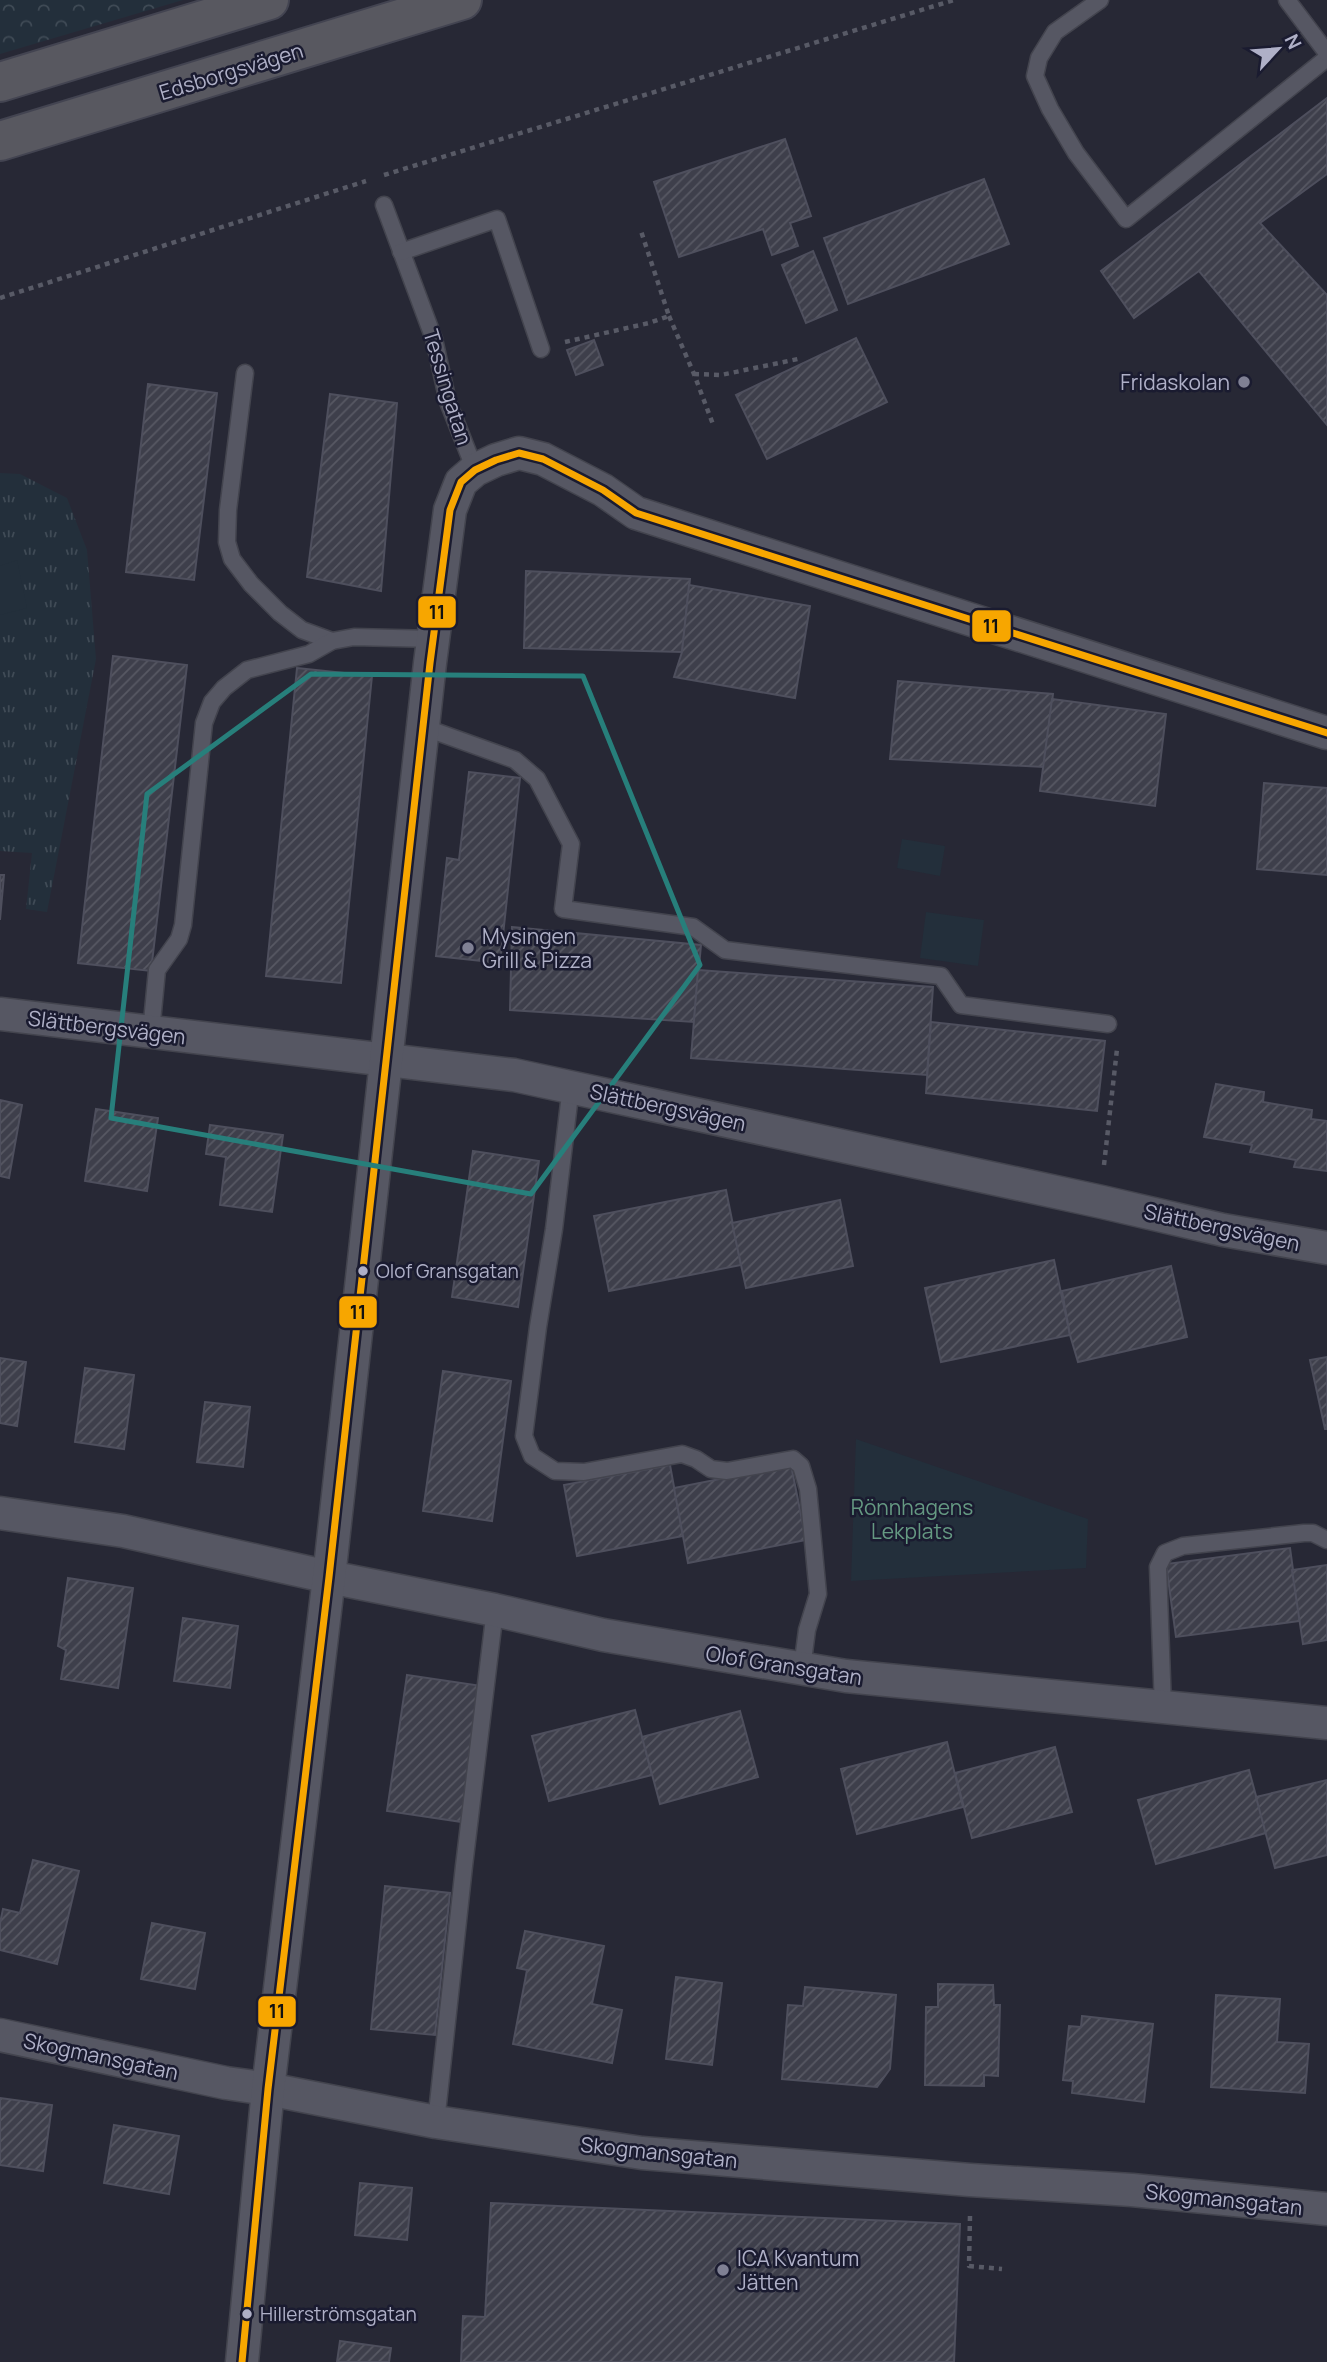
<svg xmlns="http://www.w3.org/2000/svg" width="1327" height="2362" viewBox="0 0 1327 2362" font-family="Manrope,sans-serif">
	<defs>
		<pattern id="grass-tufts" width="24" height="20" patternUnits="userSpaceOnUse" patternTransform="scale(1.75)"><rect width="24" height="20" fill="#232f3b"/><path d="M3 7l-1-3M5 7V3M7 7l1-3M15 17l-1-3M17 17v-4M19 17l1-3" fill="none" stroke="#404b56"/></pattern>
		<pattern id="forest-crowns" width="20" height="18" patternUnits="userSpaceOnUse" patternTransform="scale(1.75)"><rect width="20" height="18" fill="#232f3b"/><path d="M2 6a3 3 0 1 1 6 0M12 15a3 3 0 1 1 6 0" fill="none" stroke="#404b56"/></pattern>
		<pattern id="building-hatch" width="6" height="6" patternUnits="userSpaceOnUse" patternTransform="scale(1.75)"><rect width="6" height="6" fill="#3e3f4b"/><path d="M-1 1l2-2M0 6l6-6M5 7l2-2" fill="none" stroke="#575863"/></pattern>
	</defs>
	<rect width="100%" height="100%" fill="#272835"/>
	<!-- grass -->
	<path fill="url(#grass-tufts)" d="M0,473L20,474L67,498L87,550L96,659L47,912L26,909L32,853L0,851Z"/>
	<!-- forest -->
	<path fill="url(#forest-crowns)" d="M0,0H183L0,54Z"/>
	<!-- park -->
	<g fill="#232f3b">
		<path d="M17,560L27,608L0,615V566Z"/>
		<path d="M902,839L945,846L940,876L897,868Z"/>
		<path d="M926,912L984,920L978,966L920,958Z"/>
		<path d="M856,1439L1088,1519L1086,1568L851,1581Z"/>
	</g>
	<!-- building -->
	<g fill="url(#building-hatch)" stroke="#4e4f5d" stroke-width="2">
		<path d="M1327,98V174L1260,223L1327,295V425L1199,271L1134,318L1101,271Z"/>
		<path d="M785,139L811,216L790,223L798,246L772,255L763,229L679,257L654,182Z"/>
		<path d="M984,179L1009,244L848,304L824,238Z"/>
		<path d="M813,251L837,310L806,323L782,265Z"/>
		<path d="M856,338L887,402L767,459L736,395Z"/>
		<path d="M594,340L603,365L576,375L567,350Z"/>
		<path d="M148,384L217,393L194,580L126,572Z"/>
		<path d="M330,394L397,403L381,591L307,577Z"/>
		<path d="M526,571L690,579L682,652L524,648Z"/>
		<path d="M689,585L810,606L795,698L674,677L682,652Z"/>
		<path d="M113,656L187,665L151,971L78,963Z"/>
		<path d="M297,668L372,676L341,983L266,976Z"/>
		<path d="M898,681L1053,694L1044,767L890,759Z"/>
		<path d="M1052,699L1166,714L1155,806L1040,791Z"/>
		<path d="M469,772L520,778L500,963L436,956L447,858L459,860Z"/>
		<path d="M1264,783L1327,788V875L1257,869Z"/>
		<path d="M0,875H4L0,920Z"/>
		<path d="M512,927L701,945L694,1022L510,1010Z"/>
		<path d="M698,970L933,987L927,1075L691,1058Z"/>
		<path d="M931,1022L1105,1041L1097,1111L926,1093Z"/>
		<path d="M1216,1084L1264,1092L1263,1102L1312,1110L1311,1119L1327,1121V1171L1294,1167L1296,1160L1250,1152L1252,1145L1204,1137Z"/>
		<path d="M0,1100L22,1105L9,1178L0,1176Z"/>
		<path d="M96,1109L158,1118L147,1191L85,1181Z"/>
		<path d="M210,1125L283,1135L272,1212L220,1205L226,1157L206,1154Z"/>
		<path d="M473,1151L539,1161L518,1307L452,1297Z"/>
		<path d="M726,1190L741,1265L609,1291L594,1216Z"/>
		<path d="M840,1200L853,1266L746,1288L732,1223Z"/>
		<path d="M1054,1260L1070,1335L941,1362L925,1288Z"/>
		<path d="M1171,1266L1187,1337L1078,1362L1070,1335L1062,1291Z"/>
		<path d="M1327,1357V1429H1325L1310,1360Z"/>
		<path d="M0,1358L26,1362L17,1426L0,1423Z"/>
		<path d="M85,1368L134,1375L124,1449L75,1442Z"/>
		<path d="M443,1371L511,1381L492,1521L423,1511Z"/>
		<path d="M205,1402L250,1407L243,1467L197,1462Z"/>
		<path d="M670,1465L683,1536L577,1556L564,1485Z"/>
		<path d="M791,1465L806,1540L688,1563L674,1488Z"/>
		<path d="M1290,1548L1300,1621L1176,1637L1166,1564Z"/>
		<path d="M1327,1565V1640L1303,1644L1292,1570Z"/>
		<path d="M68,1578L133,1588L118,1688L61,1679L66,1650L58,1646Z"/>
		<path d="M183,1618L238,1626L230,1688L174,1681Z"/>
		<path d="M407,1675L482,1686L462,1822L387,1811Z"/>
		<path d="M635,1710L652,1775L549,1801L532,1736Z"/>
		<path d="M740,1711L758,1777L660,1804L642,1737Z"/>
		<path d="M947,1742L963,1807L857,1834L841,1769Z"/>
		<path d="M1055,1747L1072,1812L972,1838L955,1773Z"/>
		<path d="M1249,1770L1266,1833L1156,1864L1138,1800Z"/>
		<path d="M1327,1780V1855L1275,1868L1256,1797Z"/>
		<path d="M33,1860L79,1871L57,1964L0,1950V1923L3,1909L20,1913Z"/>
		<path d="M385,1886L450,1893L435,2035L371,2029Z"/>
		<path d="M152,1923L205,1933L195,1989L141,1979Z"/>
		<path d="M525,1931L604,1946L592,2004L622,2010L612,2063L513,2044L527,1970L517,1968Z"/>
		<path d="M676,1977L722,1983L712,2065L666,2059Z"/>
		<path d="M938,1984L993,1985L994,2005H1000L998,2076L984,2075V2086L925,2085L926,2007H938Z"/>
		<path d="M805,1987L896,1995L890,2069L877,2087L782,2079L788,2005L803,2006Z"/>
		<path d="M1216,1995L1280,1999L1277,2042L1309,2044L1305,2093L1211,2087Z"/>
		<path d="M1082,2016L1153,2024L1144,2102L1072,2093L1073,2081L1063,2080L1069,2026L1081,2027Z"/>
		<path d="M0,2098L52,2105L43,2171L0,2165Z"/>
		<path d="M114,2125L179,2136L169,2194L104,2183Z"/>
		<path d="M360,2183L412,2188L407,2240L355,2235Z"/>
		<path d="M491,2203L960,2224L954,2362H461L463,2316L485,2317Z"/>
		<path d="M340,2341L391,2348L389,2362H337Z"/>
	</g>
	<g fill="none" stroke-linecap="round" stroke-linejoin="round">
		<defs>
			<g id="service">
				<path d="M1100,0L1055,32L1039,58L1035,76L1050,109L1076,153L1126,219L1327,58"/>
				<path d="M1287,0L1327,53"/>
				<path d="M384,205L434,339L448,402L475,470"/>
				<path d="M401,252L497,219L541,349"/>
				<path d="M245,373L228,510L227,542L232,559L251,584L280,613L302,630L332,641"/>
				<path d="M423,727L515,760L537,779L571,844L563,909L693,927L725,950L941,976L961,1005L1108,1024"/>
				<path d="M151,1032L157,970L179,939L183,925L204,723L212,702L224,688L247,670L309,654L332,641L354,637L434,639"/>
				<path d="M571,1086L554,1229L538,1327L524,1436L532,1456L555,1471L584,1472L682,1454L696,1459L711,1469L727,1471L793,1459L801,1466L808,1489L818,1594L807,1630L802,1668"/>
				<path d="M1163,1708L1158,1567L1165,1553L1183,1546L1304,1533H1313L1327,1540"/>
				<path d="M436,2122L464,1866L495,1610"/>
			</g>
			<g id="minor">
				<path d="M0,1014L514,1075L1102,1202L1223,1230L1327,1248"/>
				<path d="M0,1513L123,1531L329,1577L495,1610L603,1635L846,1676L1327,1723"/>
				<path d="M0,2035L226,2083L268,2089L436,2122L642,2153L970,2180L1132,2190L1327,2209"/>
				<path d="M242,2362L268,2089L329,1577L430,663L450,510L461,482L475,470L496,460L519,453L543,459L603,490L636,513L1327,733"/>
			</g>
			<g id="trunk">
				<path d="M0,82L269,0"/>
				<path d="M0,141L462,0"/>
			</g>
		</defs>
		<!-- service casing -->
		<use href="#service" stroke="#43444e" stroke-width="19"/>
		<!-- minor casing -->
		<use href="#minor" stroke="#43444e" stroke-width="35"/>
		<!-- trunk casing -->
		<use href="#trunk" stroke="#434451" stroke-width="42"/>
		<!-- path -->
		<g stroke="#585a66" stroke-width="4.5" stroke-dasharray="5 5" stroke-linecap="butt">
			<path d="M384,175L954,0"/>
			<path d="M0,298L366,181"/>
			<path d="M669,316L694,374L714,427"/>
			<path d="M565,342L649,323L669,316L640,228"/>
			<path d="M694,374L721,375L798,359"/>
			<path d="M1104,1165L1117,1049"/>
			<path d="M970,2216L969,2266L1002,2269"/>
		</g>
		<!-- service -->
		<use href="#service" stroke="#565763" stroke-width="16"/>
		<!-- minor -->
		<use href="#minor" stroke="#565763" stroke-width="32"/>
		<!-- trunk -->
		<use href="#trunk" stroke="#585860" stroke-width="38"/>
		<defs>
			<path id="bus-1" d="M242,2362L268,2089L329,1577L430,663L450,510L461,482L475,470L496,460L519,453L543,459L603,490L636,513L1327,733"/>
		</defs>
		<!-- bus-1 casing -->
		<use href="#bus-1" stroke="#1a1b30" stroke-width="12"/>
		<!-- bus-1 -->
		<use href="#bus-1" stroke="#f7a600" stroke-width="7"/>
	</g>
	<!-- marked area -->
	<path fill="none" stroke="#277f7b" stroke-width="5" stroke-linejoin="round" d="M311,674L583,676L700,965L531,1194L111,1118L147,794Z"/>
	<!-- markers -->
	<g fill="#7f8094" stroke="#1a1b30" stroke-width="2.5">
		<circle cx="1244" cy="382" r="7"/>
		<circle cx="468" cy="948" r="7"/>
		<circle cx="723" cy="2270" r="7"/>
	</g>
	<g fill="#afb0c7" stroke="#1a1b30" stroke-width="2.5">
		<circle cx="363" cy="1271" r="6"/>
		<circle cx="247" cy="2314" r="6"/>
	</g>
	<g text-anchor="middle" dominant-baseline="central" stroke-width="5" stroke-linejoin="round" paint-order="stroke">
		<!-- bus labels -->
		<g font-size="19" fill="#afb0c7" stroke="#1a1b30" text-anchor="start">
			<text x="376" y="1271">Olof Gransgatan</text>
			<text x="260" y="2314">Hillerströmsgatan</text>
		</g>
		<!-- street labels -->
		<g font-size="21" fill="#afb0c7" stroke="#1a1b30">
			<text transform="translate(231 71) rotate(-17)">Edsborgsvägen</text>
			<text transform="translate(448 387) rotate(73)">Tessingatan</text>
			<text transform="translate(107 1027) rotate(7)">Slättbergsvägen</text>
			<text transform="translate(668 1107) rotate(12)">Slättbergsvägen</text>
			<text transform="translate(1222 1227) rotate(12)">Slättbergsvägen</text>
			<text transform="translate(784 1665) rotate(9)">Olof Gransgatan</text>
			<text transform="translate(101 2056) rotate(12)">Skogmansgatan</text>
			<text transform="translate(659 2152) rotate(6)">Skogmansgatan</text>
			<text transform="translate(1224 2199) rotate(6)">Skogmansgatan</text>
		</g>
		<!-- poi labels -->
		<g font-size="21" fill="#afb0c7" stroke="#1a1b30" text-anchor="start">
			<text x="1230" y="382" text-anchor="end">Fridaskolan</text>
			<text x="482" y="936">Mysingen<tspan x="482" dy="24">Grill &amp; Pizza</tspan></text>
			<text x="737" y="2258">ICA Kvantum<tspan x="737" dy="24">Jätten</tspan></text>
		</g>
		<!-- park labels -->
		<g font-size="21" fill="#659982" stroke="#1a1b30">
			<text x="912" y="1507">Rönnhagens<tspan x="912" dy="24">Lekplats</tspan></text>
		</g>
	</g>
	<g stroke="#1a1b30" stroke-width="2.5">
		<rect x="417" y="595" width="40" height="34" rx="7" fill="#f7a600"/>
		<rect x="971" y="609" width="41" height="34" rx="7" fill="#f7a600"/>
		<rect x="338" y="1295" width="40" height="34" rx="7" fill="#f7a600"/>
		<rect x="257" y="1995" width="40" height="33" rx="7" fill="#f7a600"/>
	</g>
	<g font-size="19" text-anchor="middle" font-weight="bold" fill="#111">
		<text x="437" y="619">11</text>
		<text x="991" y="633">11</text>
		<text x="358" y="1319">11</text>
		<text x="277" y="2018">11</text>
	</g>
	<!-- north arrow -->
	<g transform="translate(1278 49) rotate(64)" stroke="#1a1b30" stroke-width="5" paint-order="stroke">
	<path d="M0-5L12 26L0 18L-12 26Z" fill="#afb0c7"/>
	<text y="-10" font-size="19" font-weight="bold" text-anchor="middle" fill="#afb0c7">N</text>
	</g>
</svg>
